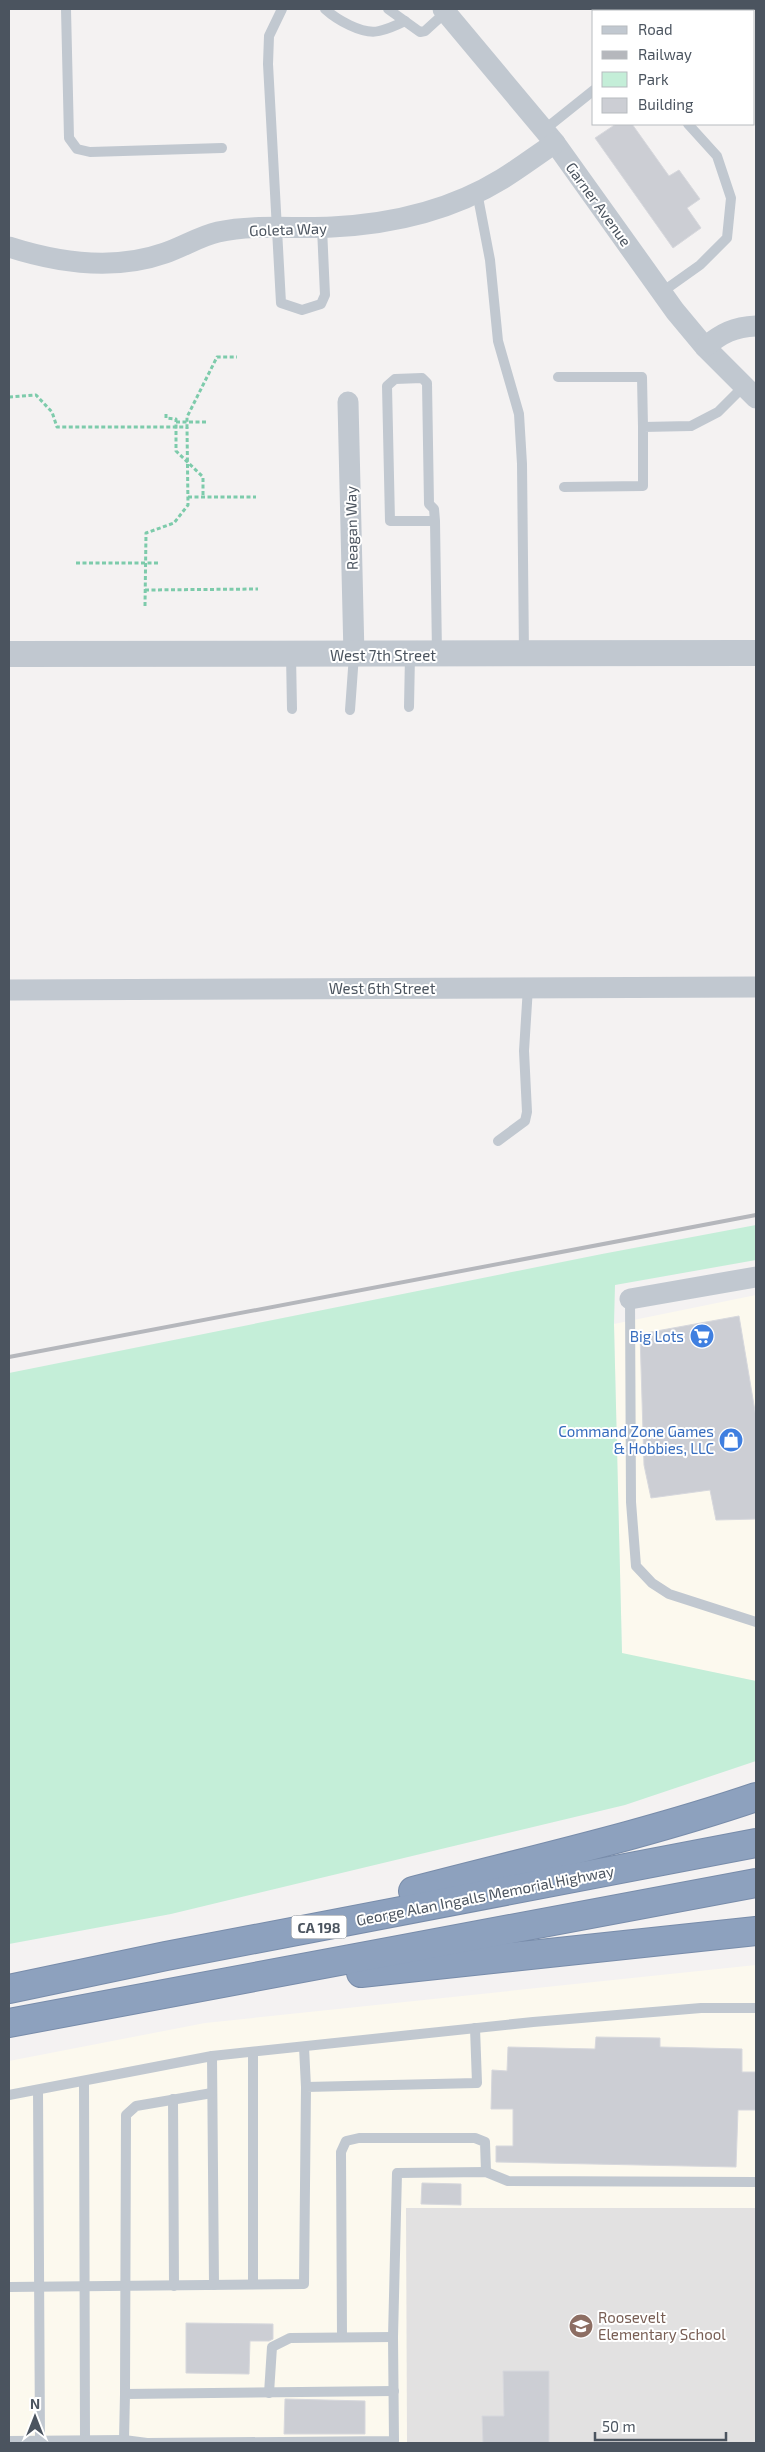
<svg xmlns="http://www.w3.org/2000/svg" width="765" height="2452" viewBox="0 0 765 2452" font-family="'Exo 2',sans-serif">
	<rect width="100%" height="100%" fill="#f4f2f2"/>
	<!-- commercial -->
	<g fill="#fcf9ee">
		<path d="M756,1295V1681L622,1654L614,1324Z"/>
		<path d="M756,1965V2208H407V2443H9V2061L205,2023Z"/>
	</g>
	<!-- education -->
	<path fill="#e2e1e1" d="M406,2208H756V2443H407Z"/>
	<!-- green -->
	<path fill="#c4eed8" d="M756,1225V1260L615,1285L614,1324L622,1653L756,1681V1761L625,1805L171,1914L9,1944V1373L602,1254Z"/>
	<!-- building -->
	<g fill="#ccced4" stroke="#d7d8dd">
		<path d="M616,124H632L669,176L679,170L700,199L687,208L701,228L673,248L595,138Z"/>
		<path d="M739,1316L756,1417V1519L716,1520L710,1490L651,1498L644,1465L640,1334Z"/>
		<path d="M596,2037L660,2038V2047L742,2049V2072H756V2110H738L736,2167L496,2162V2146H513V2109H491L492,2070L507,2071L508,2047L595,2049Z"/>
		<path d="M422,2183L461,2184V2205L421,2204Z"/>
		<path d="M186,2323L273,2324V2339L269,2341H250L249,2374L186,2373Z"/>
		<path d="M503,2371H549V2443H483L482,2416H504Z"/>
		<path d="M285,2399L365,2401V2434H284Z"/>
	</g>
	<g fill="none" stroke-linecap="round" stroke-linejoin="round">
		<defs>
			<g id="motorway">
				<path d="M413,1891C528,1861 644,1835 756,1797"/>
				<path d="M361,1973L756,1931"/>
				<path d="M9,1989L166,1956L756,1843"/>
				<path d="M9,2023C258,1975 507,1931 756,1883"/>
			</g>
		</defs>
		<!-- motorway casing -->
		<use href="#motorway" stroke="#788caa" stroke-width="30"/>
		<!-- path -->
		<g stroke="#7dcbab" stroke-width="3" stroke-dasharray="4 2.5" stroke-linecap="butt">
			<path d="M9,397L36,395L52,412L57,427H187V417L217,357H237"/>
			<path d="M166,414V418L176,419V451L203,477V497"/>
			<path d="M176,422H206"/>
			<path d="M188,497H256"/>
			<path d="M76,563H160"/>
			<path d="M145,590L258,589"/>
			<path d="M145,606L146,533L174,523L188,505L187,427"/>
		</g>
		<!-- service -->
		<g stroke="#c1c8d0" stroke-width="10">
			<path d="M66,9L69,138L77,149L90,152L222,148"/>
			<path d="M282,9L269,36L268,64L281,303L302,310L321,304L325,295L322,228"/>
			<path d="M325,9C336,19 362,35 379,31C388,29 397,25 405,21"/>
			<path d="M388,9L420,32L425,31L447,11"/>
			<path d="M607,9V11"/>
			<path d="M662,9V11"/>
			<path d="M732,11V9"/>
			<path d="M544,130L594,90"/>
			<path d="M477,192L490,260L498,341L519,414L522,464L524,654"/>
			<path d="M662,292L700,265L727,238L731,198L717,156L688,124"/>
			<path d="M558,377H642L643,427"/>
			<path d="M564,487L643,486V427L691,426L718,412L744,386"/>
			<path d="M435,521H390L387,386L395,379L422,378L427,383L429,504L434,509L435,521L437,654"/>
			<path d="M291,655L292,709"/>
			<path d="M409,707L410,655"/>
			<path d="M350,710L354,655"/>
			<path d="M498,1141L525,1121L527,1112L524,1051L528,987"/>
			<path d="M630,1299L631,1502L636,1566L652,1583L669,1594L756,1622"/>
			<path d="M304,2047L306,2087"/>
			<path d="M212,2056L214,2285"/>
			<path d="M84,2081L85,2441"/>
			<path d="M38,2090L40,2441"/>
			<path d="M9,2095L212,2056L533,2022L701,2008H756"/>
			<path d="M173,2099L174,2286"/>
			<path d="M253,2284V2052"/>
			<path d="M9,2287L304,2284L306,2087L477,2083L475,2028"/>
			<path d="M342,2336L341,2152L346,2141L359,2138H475L485,2142L486,2172"/>
			<path d="M269,2393L272,2347L290,2338L393,2337"/>
			<path d="M125,2394L126,2115L136,2106L212,2093"/>
			<path d="M124,2440L125,2394L394,2391"/>
			<path d="M9,2441L124,2440L147,2443L394,2441L393,2337L397,2173L486,2172L508,2181L756,2182"/>
		</g>
		<!-- minor -->
		<g stroke="#c1c8d0" stroke-width="21">
			<path d="M443,9L555,143L675,311L705,347L756,398"/>
			<path d="M9,247C59,263 114,271 165,253C183,247 200,236 218,232C255,224 295,229 332,227C392,224 450,211 502,179C520,168 537,155 555,143"/>
			<path d="M705,347C722,333 734,327 756,326"/>
			<path d="M348,402L354,655"/>
			<path d="M9,990L756,987"/>
			<path d="M630,1299L756,1277"/>
		</g>
		<!-- tertiary -->
		<path stroke="#c1c8d0" stroke-width="26" d="M9,654L756,653"/>
		<!-- motorway -->
		<use href="#motorway" stroke="#8da1be" stroke-width="28"/>
		<!-- rail -->
		<path stroke="#b5b7bc" stroke-width="4" d="M9,1357L756,1215"/>
	</g>
	<!-- icons -->
	<defs>
		<symbol id="supermarket-disc" viewBox="-11 -11 22 22"><circle r="9.5" fill="#3f7fe0" stroke="#fff"/><path d="M-6-5.5h2.5l.6 2H6L4.5 2H-2.5L-4.4-4H-6ZM-1.5 3.2a1.3 1.3 0 1 0 .1 0ZM3 3.2a1.3 1.3 0 1 0 .1 0Z" fill="#fff"/></symbol>
		<symbol id="shop-disc" viewBox="-11 -11 22 22"><circle r="9.5" fill="#3f7fe0" stroke="#fff"/><path d="M-5-2.5h2.3a2.7 3.5 0 0 1 5.4 0H5L5.5 6h-11ZM-1.5-2.5h3a1.5 2.3 0 0 0-3 0Z" fill="#fff"/></symbol>
		<symbol id="school-disc" viewBox="-11 -11 22 22"><circle r="9.5" fill="#8d6e63" stroke="#fff"/><path d="M0-5L7-2L0 1L-7-2ZM-4 1L0 2.5L4 1V4Q0 6-4 4Z" fill="#fff"/></symbol>
	</defs>
	<g fill-rule="evenodd">
		<use href="#supermarket-disc" x="688" y="1322" width="28" height="28"/>
		<use href="#shop-disc" x="717" y="1426" width="28" height="28"/>
		<use href="#school-disc" x="567" y="2312" width="28" height="28"/>
	</g>
	<g text-anchor="middle" dominant-baseline="central" stroke-width="4" stroke-linejoin="round" paint-order="stroke">
		<!-- shield labels -->
		<rect fill="#fff" stroke="#81878f" stroke-width="1" x="291.5" y="1915.5" width="55" height="23" rx="4"/>
		<g font-size="14" font-weight="bold" fill="#4b545f">
			<text x="319" y="1927">CA 198</text>
		</g>
		<!-- street labels -->
		<g font-size="15" fill="#4b545f" stroke="#fff">
			<text transform="translate(599 204) rotate(54)">Garner Avenue</text>
			<text transform="translate(288 229) rotate(-2)">Goleta Way</text>
			<text transform="translate(351 528) rotate(-91)">Reagan Way</text>
			<text x="383" y="655">West 7th Street</text>
			<text x="382" y="988">West 6th Street</text>
			<text transform="translate(485 1895) rotate(-11)">George Alan Ingalls Memorial Highway</text>
		</g>
		<!-- shop labels -->
		<g font-size="15" fill="#366cbe" stroke="#fff" text-anchor="end">
			<text x="684" y="1336">Big Lots</text>
			<text x="714" y="1431">Command Zone Games<tspan x="714" dy="17">&amp; Hobbies, LLC</tspan></text>
		</g>
		<!-- education labels -->
		<g font-size="15" fill="#785e54" stroke="#fff" text-anchor="start">
			<text x="598" y="2317">Roosevelt<tspan x="598" dy="17">Elementary School</tspan></text>
		</g>
	</g>
	<!-- border -->
	<rect width="765" height="2452" fill="none" stroke="#4b545f" stroke-width="20"/>
	<!-- legend -->
	<rect x="592" y="10" width="162" height="115" fill="#ffffff" stroke="#b7bbbf"/>
	<rect x="602" y="26" width="25" height="8" fill="#c1c8d0" stroke="#b7bbbf"/>
	<text x="638" y="35" font-size="15" fill="#4b545f">Road</text>
	<rect x="602" y="51" width="25" height="8" fill="#b5b7bc" stroke="#b7bbbf"/>
	<text x="638" y="60" font-size="15" fill="#4b545f">Railway</text>
	<rect x="602" y="72" width="25" height="15" fill="#c4eed8" stroke="#b7bbbf"/>
	<text x="638" y="85" font-size="15" fill="#4b545f">Park</text>
	<rect x="602" y="98" width="25" height="15" fill="#ccced4" stroke="#b7bbbf"/>
	<text x="638" y="110" font-size="15" fill="#4b545f">Building</text>
	<!-- north arrow -->
	<g transform="translate(35 2417)" stroke="#ffffff" stroke-width="4" paint-order="stroke">
	<path d="M0-4L9 19L0 12L-9 19Z" fill="#4b545f"/>
	<text y="-8" font-size="14" font-weight="bold" text-anchor="middle" fill="#4b545f">N</text>
	</g>
	<!-- scale -->
	<path d="M595 2432v8h131v-8" fill="none" stroke="#4b545f" stroke-width="2.5"/>
	<text x="602" y="2432" font-size="15" fill="#4b545f" stroke="#ffffff" stroke-width="4" paint-order="stroke">50 m</text>
</svg>
